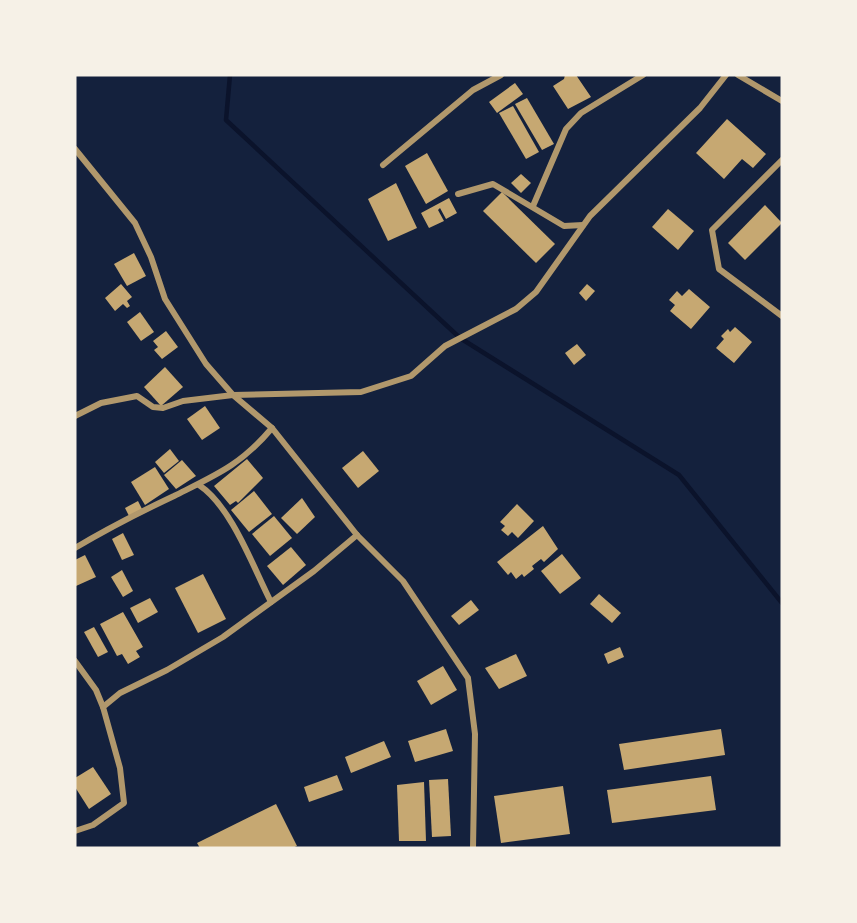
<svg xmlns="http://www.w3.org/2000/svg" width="857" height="923" viewBox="0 0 857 923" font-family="Helvetica,sans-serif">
	<rect width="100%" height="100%" fill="#14213d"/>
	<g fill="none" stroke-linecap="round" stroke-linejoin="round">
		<!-- stream -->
		<path stroke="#0b132b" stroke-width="4.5" d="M230,75L226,120L460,338L679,475L782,603"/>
	</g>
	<!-- building -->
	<g fill="#c6a872">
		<path d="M565,75H576L591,97L568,109L553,86L564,79Z"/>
		<path d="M515,83L523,94L497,113L489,102Z"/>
		<path d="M527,98L554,144L542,150L515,104Z"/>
		<path d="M513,106L539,152L526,159L499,113Z"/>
		<path d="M727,119L766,154L753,168L742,159L724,179L696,153Z"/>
		<path d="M427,153L448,191L426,204L405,166Z"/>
		<path d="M521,174L531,183L521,193L511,183Z"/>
		<path d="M396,183L417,228L388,241L368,199Z"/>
		<path d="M502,192L555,244L536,263L483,211Z"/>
		<path d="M449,198L457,213L446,219L440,208L438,210L444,221L429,228L421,213Z"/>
		<path d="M765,205L782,223L745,260L728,243Z"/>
		<path d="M668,209L694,231L678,250L652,227Z"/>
		<path d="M134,253L146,276L127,286L114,264Z"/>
		<path d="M121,284L132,297L127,301L130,306L127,308L123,304L115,311L105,298Z"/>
		<path d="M587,284L595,291L586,301L579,293Z"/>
		<path d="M689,289L710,307L691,329L670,311L675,305L669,300L677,291L682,296Z"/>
		<path d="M140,312L154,332L141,341L127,322Z"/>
		<path d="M735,327L752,342L734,363L716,348L724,339L721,336L728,329L730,332Z"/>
		<path d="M166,331L178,347L162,359L154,350L158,347L153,341Z"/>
		<path d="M577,344L586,355L574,365L565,353Z"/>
		<path d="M165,367L183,387L161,406L144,387Z"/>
		<path d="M205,406L220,428L202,440L187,419Z"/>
		<path d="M170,449L179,461L164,473L155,462Z"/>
		<path d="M363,451L379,471L358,488L342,468Z"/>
		<path d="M247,459L263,478L238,503L236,501L230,505L214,486Z"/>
		<path d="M182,460L196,476L176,489L164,475Z"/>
		<path d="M155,467L169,489L145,505L131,482Z"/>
		<path d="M254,491L272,514L249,532L231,510Z"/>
		<path d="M302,498L315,517L297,534L281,518Z"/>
		<path d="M138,501L142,509L129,516L125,508Z"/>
		<path d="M517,504L534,521L518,538L512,532L508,536L501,530L505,526L500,522Z"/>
		<path d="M274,516L292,538L270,556L252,534Z"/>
		<path d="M543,526L558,549L544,562L541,559L532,566L534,569L524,577L522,574L516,579L511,572L508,575L497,562Z"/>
		<path d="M123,533L134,555L122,560L112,539Z"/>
		<path d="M291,547L306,565L283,585L267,566Z"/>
		<path d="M562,554L581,578L560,594L541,571Z"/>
		<path d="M85,555L96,577L76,586L75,560Z"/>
		<path d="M122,570L133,591L123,597L111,577Z"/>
		<path d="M203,574L226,619L198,633L175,588Z"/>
		<path d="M599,594L621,613L612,623L590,604Z"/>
		<path d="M150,598L158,612L138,623L130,608Z"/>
		<path d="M471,600L479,610L459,625L451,616Z"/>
		<path d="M123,612L143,647L136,651L140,657L128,664L122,654L117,656L100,624Z"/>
		<path d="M94,627L108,652L98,657L84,632Z"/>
		<path d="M620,647L624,657L608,664L604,654Z"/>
		<path d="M516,654L527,676L499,689L485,668Z"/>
		<path d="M443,666L457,690L431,705L417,681Z"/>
		<path d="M446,729L453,751L415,762L408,741Z"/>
		<path d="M721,729L725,755L624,770L619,744Z"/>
		<path d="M384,741L391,757L351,773L345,757Z"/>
		<path d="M93,767L111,794L89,809L75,787V778Z"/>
		<path d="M337,775L343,790L309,802L304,787Z"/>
		<path d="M711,776L716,810L612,823L607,790Z"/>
		<path d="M448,779L451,836L432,837L429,780Z"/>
		<path d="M424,782L426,841H399L397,785Z"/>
		<path d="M563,786L570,834L501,843L494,796Z"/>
		<path d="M276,804L297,846L292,848H200L197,843Z"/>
	</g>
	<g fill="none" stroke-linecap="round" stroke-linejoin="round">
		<!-- minor -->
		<g stroke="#b1986c" stroke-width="6">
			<path d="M738,75L782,101"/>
			<path d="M75,149L135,223L151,257L165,299L206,364L233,395L272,428L357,535L403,581L468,678L475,734L473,848"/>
			<path d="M782,160L712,230L719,269L782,316"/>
			<path d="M383,165L473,90L501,75"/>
			<path d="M458,194L493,184L564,226L583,225"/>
			<path d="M533,206L566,129L581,113L643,75"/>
			<path d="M75,416L101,403L137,396L153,407L163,408L183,401L233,395L361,392L411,376L445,346L516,309L536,292L590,216L700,108L726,75"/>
			<path d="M199,485C232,507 253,567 271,602"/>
			<path d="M75,548C107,529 140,512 174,496C216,475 241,465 272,428"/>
			<path d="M75,661L96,690L103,707"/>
			<path d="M75,831L93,825L124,803L120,768L103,707L120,693L167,670L223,637L314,571L357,535"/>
		</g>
	</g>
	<!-- border -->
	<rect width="857" height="923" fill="none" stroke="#f6f1e7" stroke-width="153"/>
</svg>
